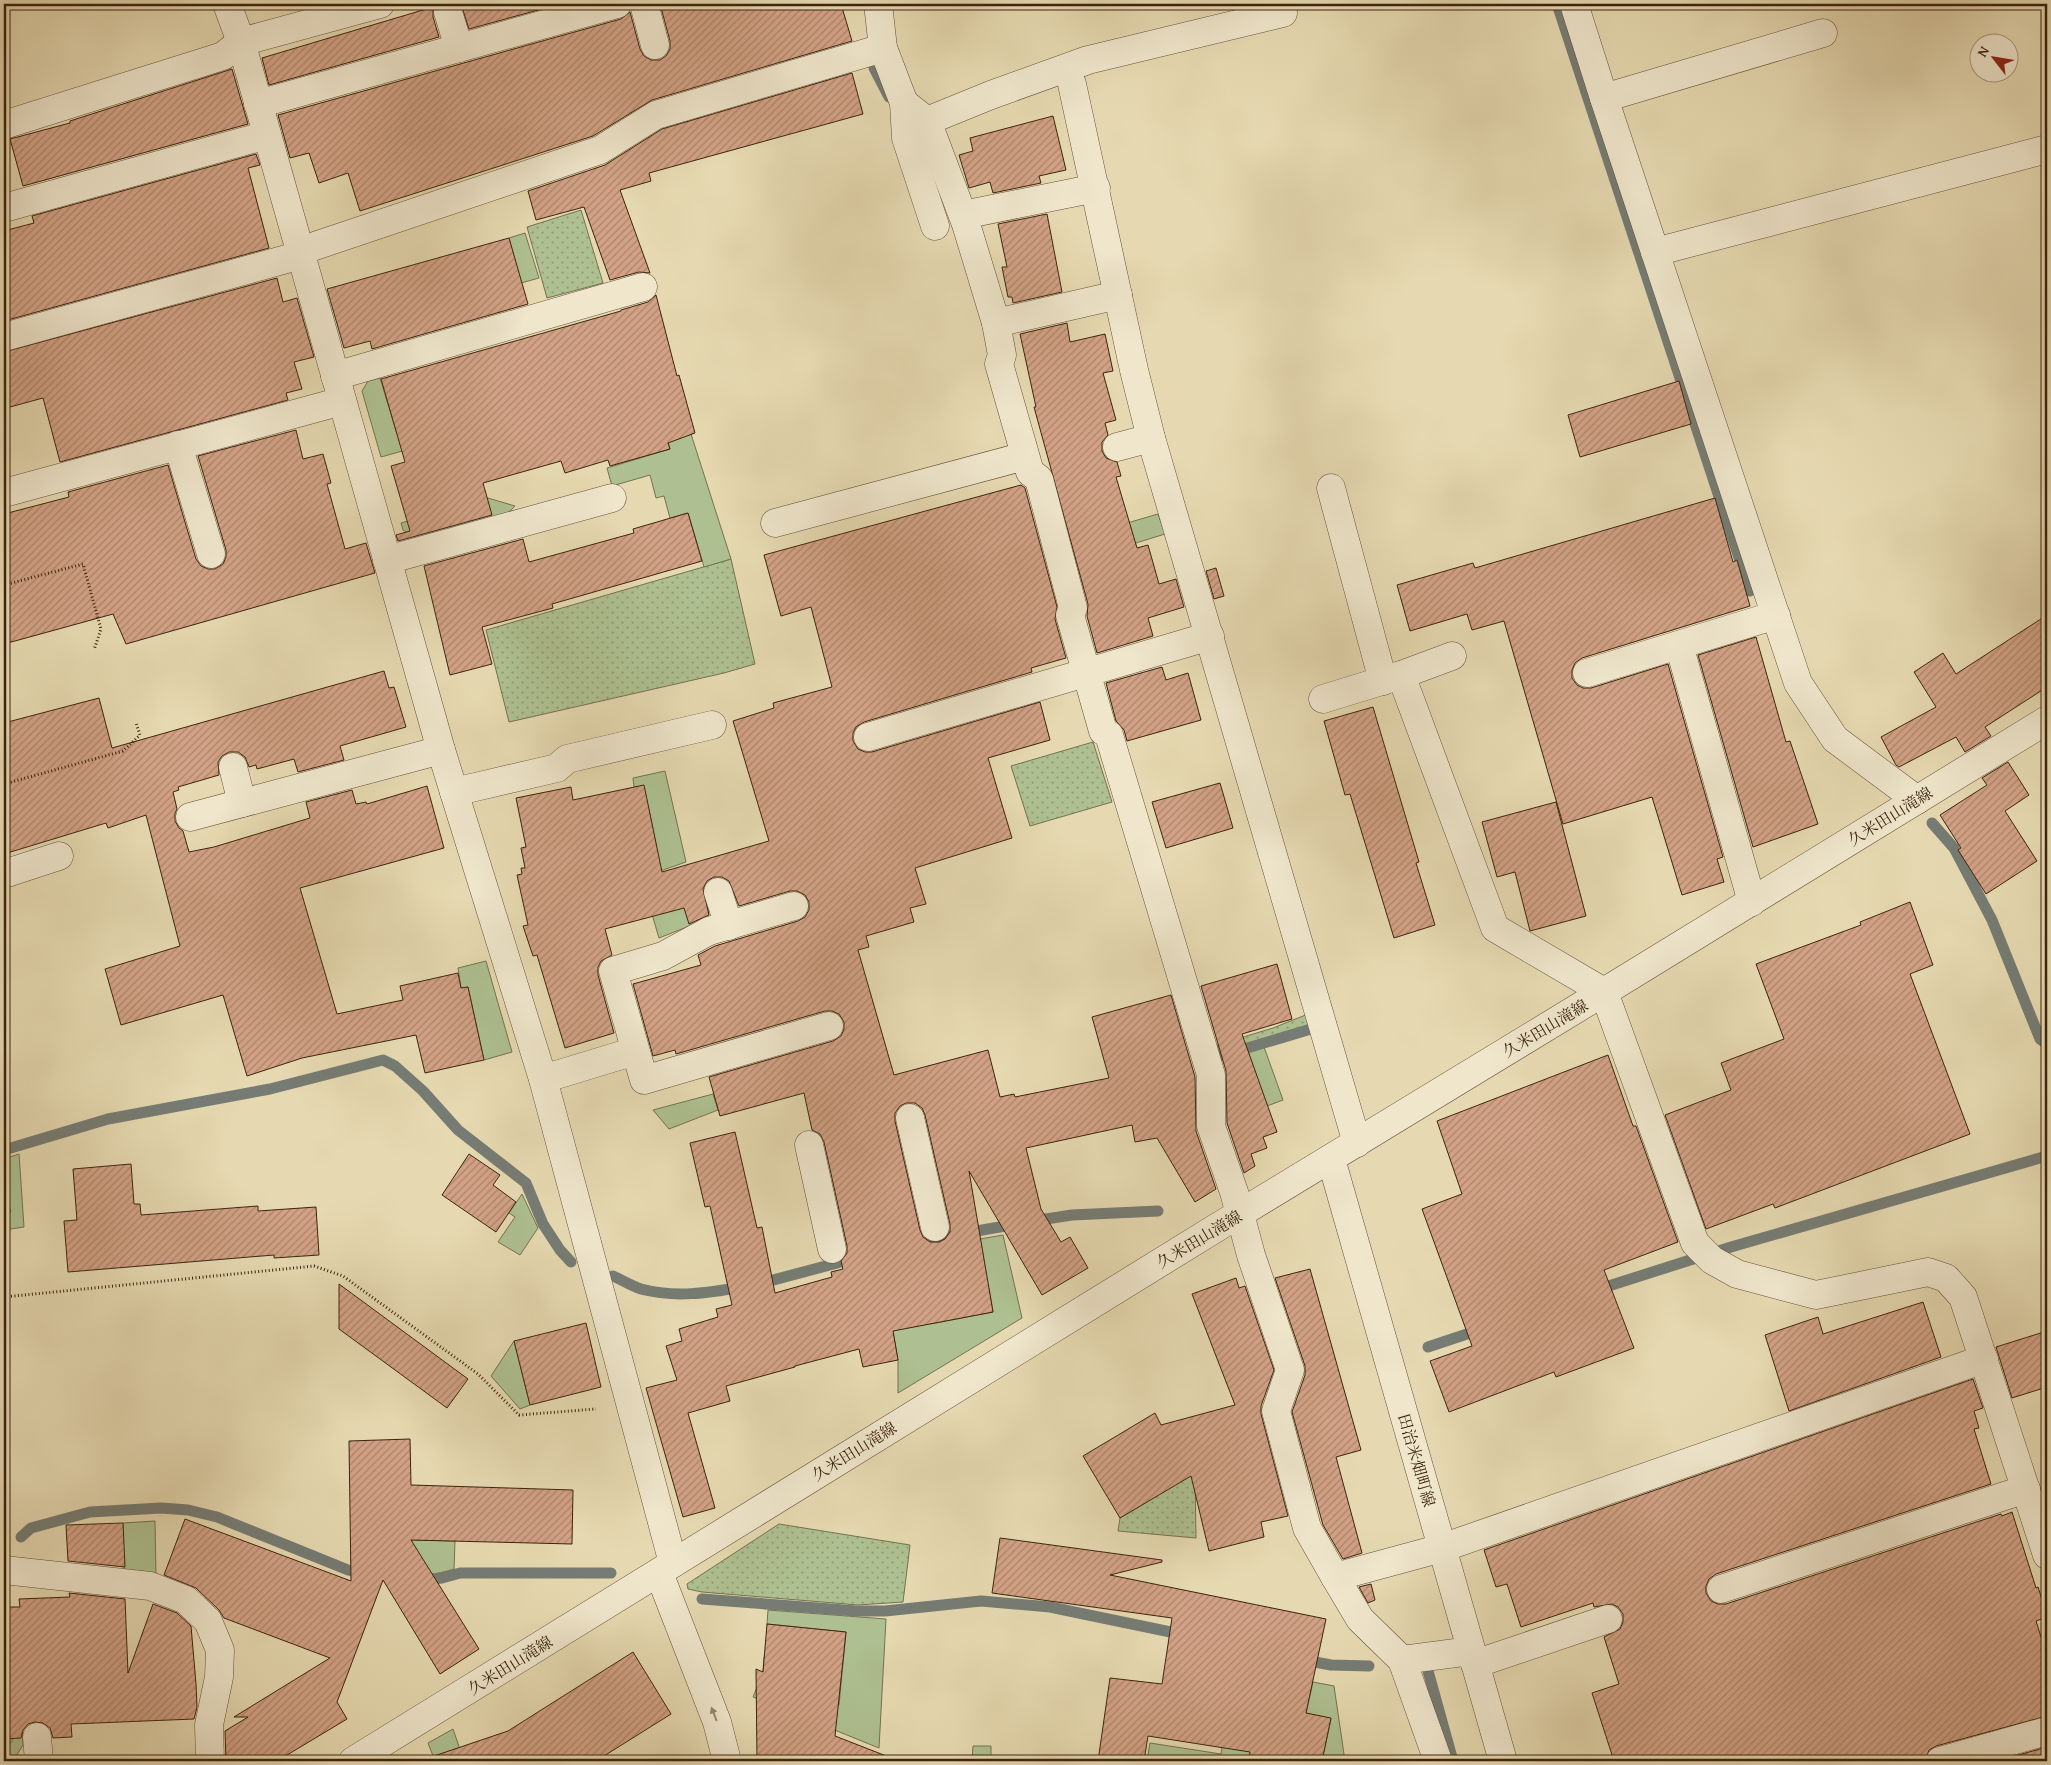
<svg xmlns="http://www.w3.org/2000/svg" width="2051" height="1765" viewBox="0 0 2051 1765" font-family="'Gentium Book Plus','Noto Serif JP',serif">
	<defs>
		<pattern id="grass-dots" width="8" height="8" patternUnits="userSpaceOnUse" patternTransform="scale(1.25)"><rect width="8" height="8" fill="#aec091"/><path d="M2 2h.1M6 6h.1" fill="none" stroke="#8f9c75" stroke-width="1.8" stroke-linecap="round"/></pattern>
		<pattern id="building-hatch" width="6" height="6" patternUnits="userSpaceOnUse" patternTransform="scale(1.25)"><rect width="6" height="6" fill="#d3a286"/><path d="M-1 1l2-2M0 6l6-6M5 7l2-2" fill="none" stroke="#ac846c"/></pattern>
	</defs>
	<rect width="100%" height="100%" fill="#e6d9b1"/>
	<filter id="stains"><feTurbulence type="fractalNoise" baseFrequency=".004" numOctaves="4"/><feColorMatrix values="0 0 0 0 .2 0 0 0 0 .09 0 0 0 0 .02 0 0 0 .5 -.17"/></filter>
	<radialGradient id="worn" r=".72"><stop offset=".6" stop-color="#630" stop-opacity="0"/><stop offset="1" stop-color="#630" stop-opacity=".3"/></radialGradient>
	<!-- grass -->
	<g fill="url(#grass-dots)" stroke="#757250">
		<path d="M581,210L603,283L547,298L527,227Z"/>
		<path d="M731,559L755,664L724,673L509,722L486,630Z"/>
		<path d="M1093,742L1112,802L1030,826L1011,766Z"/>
		<path d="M1308,1014L1312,1025L1219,1053L1217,1045L1273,1028Z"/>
		<path d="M1195,1473L1196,1538L1118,1531L1120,1518Z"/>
		<path d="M779,1524L910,1545L903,1602L858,1605L702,1592L688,1589L687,1584Z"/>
	</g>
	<!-- garden -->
	<g fill="#aec091" stroke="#757250">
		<path d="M525,233L539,278L521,283L509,238Z"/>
		<path d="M380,378L397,434L492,407L512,420L381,457L362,391L368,381Z"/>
		<path d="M691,434L731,559L704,567L688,513L670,518L664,496L656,498L650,475L612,486L607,468L670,449L668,441Z"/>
		<path d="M488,498L515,506L505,516L419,540L403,530L401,523Z"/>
		<path d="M1158,514L1165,534L1123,547L1117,526Z"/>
		<path d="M665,771L686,862L640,878L658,854L648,805L637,787H634L633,778Z"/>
		<path d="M705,903L709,911L702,921L659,938L651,911Z"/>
		<path d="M486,961L512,1052L484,1060L468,987L461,988L458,968Z"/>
		<path d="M1264,1047L1283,1100L1267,1106L1248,1052Z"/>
		<path d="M713,1094L718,1110L669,1129L653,1110Z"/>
		<path d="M19,1154L24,1227L4,1230V1215L11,1212L4,1191V1159Z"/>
		<path d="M522,1194L538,1228L520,1255L498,1242L515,1217L509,1213Z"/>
		<path d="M1003,1235L1022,1318L898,1393V1360L890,1313L928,1320L930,1324L993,1312L989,1288L976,1290L971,1263L984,1261L980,1239Z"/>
		<path d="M514,1341L530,1405L520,1409L491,1376Z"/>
		<path d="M155,1521L156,1576L124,1571L123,1523Z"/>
		<path d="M411,1540L455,1541L454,1569C418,1581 387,1573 351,1566V1558L411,1556Z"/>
		<path d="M768,1610L886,1619L879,1748L753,1697L763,1672L764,1657L792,1659L788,1701L839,1705L846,1632L767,1624Z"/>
		<path d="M1234,1669L1282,1678L1249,1761H1147L1150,1743L1221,1754Z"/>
		<path d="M1313,1682L1334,1686L1345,1761H1322L1331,1719L1306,1713Z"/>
		<path d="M22,1719L23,1745L13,1761H4V1742H12L11,1720Z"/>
		<path d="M453,1729L464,1761H435L428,1743Z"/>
		<path d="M973,1746H991V1761H972Z"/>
	</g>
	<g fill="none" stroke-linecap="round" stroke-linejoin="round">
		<!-- stream -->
		<g stroke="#767c74" stroke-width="11">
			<path d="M1557,4L1750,591"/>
			<path d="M874,68L889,97"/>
			<path d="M1932,823L1954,848L1992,920L2040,1039L2047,1044"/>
			<path d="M1217,1057L1311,1029"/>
			<path d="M4,1150L108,1119L270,1089L383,1060L395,1066L423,1091L458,1130L526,1183L543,1224L560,1250L571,1262"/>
			<path d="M1033,1221L1072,1215L1158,1211"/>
			<path d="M915,1245L965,1233L1017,1224"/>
			<path d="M613,1276C622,1280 632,1286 641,1289C675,1298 708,1293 742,1287"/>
			<path d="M758,1284L856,1258"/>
			<path d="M1596,1290L1731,1247L2047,1156"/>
			<path d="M1428,1347L1482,1329"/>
			<path d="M21,1537L31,1528L90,1512L161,1508L188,1510L217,1517L348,1570L366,1574"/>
			<path d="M421,1580L442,1578L460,1573H611"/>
			<path d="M702,1599L857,1611H885L981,1601L1050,1607L1185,1635"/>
			<path d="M1304,1660L1331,1665L1369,1666"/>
			<path d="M1428,1671L1453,1761"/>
		</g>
	</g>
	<!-- building -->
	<g fill="url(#building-hatch)" stroke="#3c240e" fill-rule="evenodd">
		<path d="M461,4H560L469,29Z"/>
		<path d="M660,4H841L852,41L652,100L593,136L360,211L348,173L319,183L309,153L290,158L278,115L621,19L630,12L640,49L644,56L651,60H660L666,56L670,49V41Z"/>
		<path d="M433,7V17L439,37L269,85L262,58Z"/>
		<path d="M232,69L248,124L23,186L10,139L70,123V121Z"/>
		<path d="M852,73L863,114L649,173L651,181L620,190L650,273L639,272L610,280L584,207L536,220L528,191L605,165L662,129Z"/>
		<path d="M1053,116L1066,170L1039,176L1041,183L993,193L990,182L969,188L959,155L973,151L970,138Z"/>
		<path d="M256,154L260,165L248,168L269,248L4,321V231L34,223L32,216Z"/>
		<path d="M1047,214L1062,292L1013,303L1012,297H1008L1002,267H1007L998,224Z"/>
		<path d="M509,238L528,304L372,349L370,341L344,348L327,289Z"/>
		<path d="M277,278L283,302L297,298L314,357L294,362L302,389L286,393L288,400L60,462L43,398L10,407L4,384V352Z"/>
		<path d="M656,295L677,376L679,375L695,433L668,443L670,449L610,466L608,460L565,473L561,461L483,483L492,515L398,541L396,535L410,531L391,466L405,462L381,379L621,311V310L648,302Z"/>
		<path d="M1067,323L1070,342L1105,334L1113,371L1103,373L1116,420L1105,423L1108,435L1102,442V451L1106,458L1117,462L1121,476L1116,477L1137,548L1148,545L1159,584L1176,579L1184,607L1148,618L1153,636L1097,653L1087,616L1088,604L1034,407H1036L1020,334Z"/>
		<path d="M1679,381L1691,424L1580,457L1568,415Z"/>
		<path d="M296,430L303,459L323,454L331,483L327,484L345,549L366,543L375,573L126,644L113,614L4,644V514L69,497L68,492L168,465L196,559L201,566L208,569H215L223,564L226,557V550L198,456Z"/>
		<path d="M1021,485L1025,488L1057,607L1055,619L1066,658L1031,668L1032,672L864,722L856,727L853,733V741L858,749L865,752H872L1040,702L1050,740L988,758L1012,838L915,868L926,904L910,908L914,922L866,936L869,947L858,950L894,1075L988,1050L1000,1097L1014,1094L1015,1097L1109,1078L1092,1017L1171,995L1195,1077L1196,1131L1216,1189L1195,1202L1157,1138L1135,1142L1132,1125L1026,1148L1041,1209L1061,1242L1070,1237L1088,1268L1042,1295L969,1171L993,1312L893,1331L898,1360L863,1367L859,1349L795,1366V1367L726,1386L730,1401L688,1413L715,1508L683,1517L646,1388L677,1380L666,1346L682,1341L679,1329L718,1317L716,1309L732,1305L710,1206L705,1207L690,1143L735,1132L757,1228L762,1227L775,1293L832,1277L831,1272L843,1269L841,1261L847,1253V1246L824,1142L820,1134L812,1130L804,1093L720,1116L709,1077L833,1041L841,1036L844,1029V1022L839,1014L832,1011H825L676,1054L675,1050L653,1056L633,984L701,965L698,955L715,946L798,921L805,917L809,910V902L805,895L797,891H790L739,906L729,881L722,877H714L707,881L703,889L709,915L689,924L684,908L605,929L612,955L601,961L598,967V975L614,1033L565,1048L537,955L533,956L523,926L528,925L517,875L522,874L521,868H525L521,848L526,847L516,798L571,787L573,800L644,785L662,872L769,841L733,721L774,708L773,703L832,687L811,607L781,616L764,555ZM906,1103H915L922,1108L925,1115L950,1224V1232L945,1239L939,1242H930L923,1237L920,1230L895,1121V1113L900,1106Z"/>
		<path d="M1715,498L1733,562L1737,560L1750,606L1582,658L1575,663L1572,670V678L1577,685L1583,688H1591L1668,664L1723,857L1717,859L1724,882L1682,895L1652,797L1563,824L1504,621L1472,630L1467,614L1410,631L1397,585L1473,563L1475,568Z"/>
		<path d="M688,513L702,561L552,604L553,608L482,627L492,664L450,675L424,566L523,539L529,562L634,533L633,529Z"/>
		<path d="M1216,568L1224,596L1214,599L1206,571Z"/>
		<path d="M2047,615V687L1985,727L1991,736L1965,752L1956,737L1899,767L1896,765L1881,737L1936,707L1914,672L1943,653L1956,674Z"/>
		<path d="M1756,637L1786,742L1790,741L1818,824L1753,847L1698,655Z"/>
		<path d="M1162,667L1166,680L1188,673L1201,720L1127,741L1124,730L1116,721L1106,683Z"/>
		<path d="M384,671L389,688L394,687L406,727L340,746L344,760L298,772L294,759L257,769L256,765L249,767L245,757L238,752H229L222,756L218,762L219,775L178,787L179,790L173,792L177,809L175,813V821L179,828L183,831L189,852L214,847L310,818L306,802L352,790L356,804L366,802L367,804L427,786L444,848L300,888L337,1014L403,1000L400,986L458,973L461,988L468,987L484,1060L425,1073L416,1035L302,1058L247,1076L223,995L121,1025L105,969L180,946L146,815L108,828L106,823L4,854V723L99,698L112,748Z"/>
		<path d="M1373,707L1419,862L1416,863L1435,925L1394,938L1350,794L1345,795L1324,721Z"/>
		<path d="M2008,762L2029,795L2005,811L2037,861L1986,894L1958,850L1961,848L1940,815L1987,785L1982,778Z"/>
		<path d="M1220,783L1233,828L1166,848L1152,802Z"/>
		<path d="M1556,802L1586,916L1530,931L1515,872L1497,877L1482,822Z"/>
		<path d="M1910,902L1933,965L1910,974L1970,1134L1775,1208L1773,1204L1706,1229L1665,1115L1731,1090L1721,1063L1784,1039L1756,964L1861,925L1860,922Z"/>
		<path d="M1277,964L1292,1019L1242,1034L1277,1132L1263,1137L1267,1148L1251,1154L1255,1166L1244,1173L1227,1123L1226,1071L1201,986Z"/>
		<path d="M1608,1055L1633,1126H1636L1678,1242L1604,1270L1634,1348L1556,1377L1554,1372L1449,1412L1430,1361L1472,1346L1422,1209L1462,1194L1437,1121Z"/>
		<path d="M469,1154L500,1175L493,1185L516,1202L496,1232L442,1195Z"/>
		<path d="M131,1164L134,1204H140L141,1215L258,1206V1211L316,1207L319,1255L274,1258V1255L68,1272L64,1221L77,1220L73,1169Z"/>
		<path d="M1310,1269L1361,1450L1336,1457L1362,1553L1343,1559L1323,1525L1292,1412L1305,1375V1366L1275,1278Z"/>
		<path d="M1236,1278L1239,1288L1245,1286L1274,1370L1261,1406V1414L1288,1516L1261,1522L1264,1537L1209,1551L1191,1476L1120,1518L1083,1456L1155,1413L1161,1425L1235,1405L1192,1294Z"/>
		<path d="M339,1284L468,1379L447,1408L339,1329Z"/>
		<path d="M1923,1302L1941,1357L1789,1411L1765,1335L1818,1317L1823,1334Z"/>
		<path d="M586,1323L601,1387L530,1405L514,1341Z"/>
		<path d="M2047,1331V1387L2012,1398L1996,1347Z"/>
		<path d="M1973,1379L1983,1408L1974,1411L1979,1428L1974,1429L1991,1484L1716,1574L1709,1579L1706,1586V1593L1711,1601L1718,1604H1726L2001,1514L2002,1516L2012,1512L2036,1588L2038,1587L2047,1615V1617L2036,1621L2047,1656V1716L1936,1746L1929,1750L1925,1761H1614L1592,1693L1619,1684L1604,1637L1620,1629L1623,1622V1614L1618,1607L1612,1604L1594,1607L1593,1603L1521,1627L1507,1584L1496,1587L1484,1550Z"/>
		<path d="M410,1439L411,1485L573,1490L572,1544L411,1540L479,1649L440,1674L383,1580L337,1702L347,1719L277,1761H226L225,1731L248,1717H234L330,1658L224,1618L219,1610L196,1588L164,1575L185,1519L351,1581L349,1441Z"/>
		<path d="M123,1523L125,1567L68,1561L66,1525Z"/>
		<path d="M1000,1538L1162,1560V1562L1110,1575L1326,1619L1306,1713L1331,1718L1322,1761H1249L1250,1752L1148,1736L1144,1761H1098L1110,1678L1162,1684L1172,1618L992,1593Z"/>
		<path d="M1371,1584L1375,1600L1368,1603L1359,1587Z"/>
		<path d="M69,1593L125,1599L128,1673L153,1604L177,1613L191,1626L196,1684L197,1707L194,1719L71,1724L72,1737L53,1738L50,1728L43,1723L35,1722L28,1724L23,1730L21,1738L4,1739V1607H20L19,1599L70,1597Z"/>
		<path d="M767,1624L846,1632L835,1736L894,1759V1761H757L756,1669L763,1672Z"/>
		<path d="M633,1652L671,1714L596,1761H435L434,1756L508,1731Z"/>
		<path d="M2047,1747V1761H1997Z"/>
	</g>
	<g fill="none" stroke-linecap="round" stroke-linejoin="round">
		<defs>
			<g id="minor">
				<path d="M227,4L241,42L441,750L543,1079L673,1563"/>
				<path d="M644,4L655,45"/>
				<path d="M878,4L883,48L904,103L906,138L935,226"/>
				<path d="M1574,4L1604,98L1798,683L1835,739L1917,800"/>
				<path d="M448,12L459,48"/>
				<path d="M1072,84L1134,370L1151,438L1357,1143"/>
				<path d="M1604,98L1823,33"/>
				<path d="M904,103L927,121L991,95L1088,60L1283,13"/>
				<path d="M258,104L617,4"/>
				<path d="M927,121L966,224L996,323L1002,355L999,364L1030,472L1039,479L1073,608L1070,615L1103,731L1109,735L1211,1075V1126L1234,1192L1251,1255L1290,1370L1276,1411L1307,1528L1335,1577"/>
				<path d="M4,125L223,56L241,42L380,4"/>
				<path d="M4,208L267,135"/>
				<path d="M963,215L1096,188"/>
				<path d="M300,251L600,150L656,115L883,48"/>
				<path d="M1655,252L2047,149"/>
				<path d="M996,323L1118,295"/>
				<path d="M4,337L301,255"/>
				<path d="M335,376L643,287"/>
				<path d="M178,445L211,554"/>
				<path d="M1117,447L1151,438"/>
				<path d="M1331,488L1383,681"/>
				<path d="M4,493L342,401"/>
				<path d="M775,523L1025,456"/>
				<path d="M387,560L612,498"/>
				<path d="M1679,645L1752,902"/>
				<path d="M1587,673L1776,615"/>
				<path d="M1401,675L1495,928L1604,992L1695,1243L1712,1260L1737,1274L1816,1295L1928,1272L1946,1278L1963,1297L2047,1555"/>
				<path d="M1323,699L1401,675L1452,656"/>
				<path d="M868,737L1210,636"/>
				<path d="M233,767L242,803"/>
				<path d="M454,792L557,768L567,759L712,725"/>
				<path d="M190,817L441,750"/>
				<path d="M4,874L59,856"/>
				<path d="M718,892L729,926"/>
				<path d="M794,906L709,931L663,956L613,971L644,1080L829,1026"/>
				<path d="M543,1079L635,1051"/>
				<path d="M910,1118L935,1227"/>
				<path d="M809,1145L832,1249"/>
				<path d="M1331,1159L1503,1761"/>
				<path d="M4,1570L150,1586L186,1600L208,1621L220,1650L219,1677L209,1725L210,1761"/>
				<path d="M659,1573L717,1722L727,1761"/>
				<path d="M1721,1589L2026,1489"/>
				<path d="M1402,1660L1471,1651"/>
				<path d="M1475,1664L1608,1619"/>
				<path d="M37,1737L39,1761"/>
				<path d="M353,1761L1216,1228L1604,992L2047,720"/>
				<path d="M1438,1761L1402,1660L1360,1619L1335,1577L1442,1548L1984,1359"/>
				<path d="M1940,1761L2047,1731"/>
			</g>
		</defs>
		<!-- minor casing -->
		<use href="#minor" stroke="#665137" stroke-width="29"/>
		<!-- path -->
		<g stroke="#3c240e" stroke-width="3" stroke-dasharray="1 2.5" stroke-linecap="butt">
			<path d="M4,585L83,564L101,629L94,650"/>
			<path d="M4,784L123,751L140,735L136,723"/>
			<path d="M4,1297L314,1266L343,1276L478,1374L519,1415L596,1409"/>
		</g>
		<!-- minor -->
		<use href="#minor" stroke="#efe6cc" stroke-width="28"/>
	</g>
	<!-- one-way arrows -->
	<defs><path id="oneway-solid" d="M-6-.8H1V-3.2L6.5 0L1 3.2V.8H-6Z" transform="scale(1.25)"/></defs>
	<use fill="#96856d" href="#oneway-solid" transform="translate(714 1714) rotate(-111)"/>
	<g text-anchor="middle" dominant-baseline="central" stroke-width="4" stroke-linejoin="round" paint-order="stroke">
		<!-- street labels -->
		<g font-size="16" fill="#3c240e" stroke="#efe6cc">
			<text transform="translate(1890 816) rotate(-32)">久米田山滝線</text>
			<text transform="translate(1545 1028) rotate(-31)">久米田山滝線</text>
			<text transform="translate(1199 1239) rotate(-31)">久米田山滝線</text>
			<text transform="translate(854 1451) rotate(-32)">久米田山滝線</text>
			<text transform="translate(1417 1460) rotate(74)">田治米畑町線</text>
			<text transform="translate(510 1665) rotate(-32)">久米田山滝線</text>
		</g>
	</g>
	<!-- margin -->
	<rect width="2051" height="1765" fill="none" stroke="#e6d9b1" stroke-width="20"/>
	<rect x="5" y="5" width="2041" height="1755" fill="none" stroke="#3c240e" stroke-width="2.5"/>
	<rect x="10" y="10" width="2031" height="1745" fill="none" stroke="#3c240e"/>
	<!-- north arrow -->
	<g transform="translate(1994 58) rotate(301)"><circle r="24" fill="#efe6cc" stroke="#a79880"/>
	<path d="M0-4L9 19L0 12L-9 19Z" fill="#8f2418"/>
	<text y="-8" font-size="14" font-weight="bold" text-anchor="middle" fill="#3c240e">N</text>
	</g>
	<rect width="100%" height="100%" filter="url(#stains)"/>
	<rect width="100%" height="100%" fill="url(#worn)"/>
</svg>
